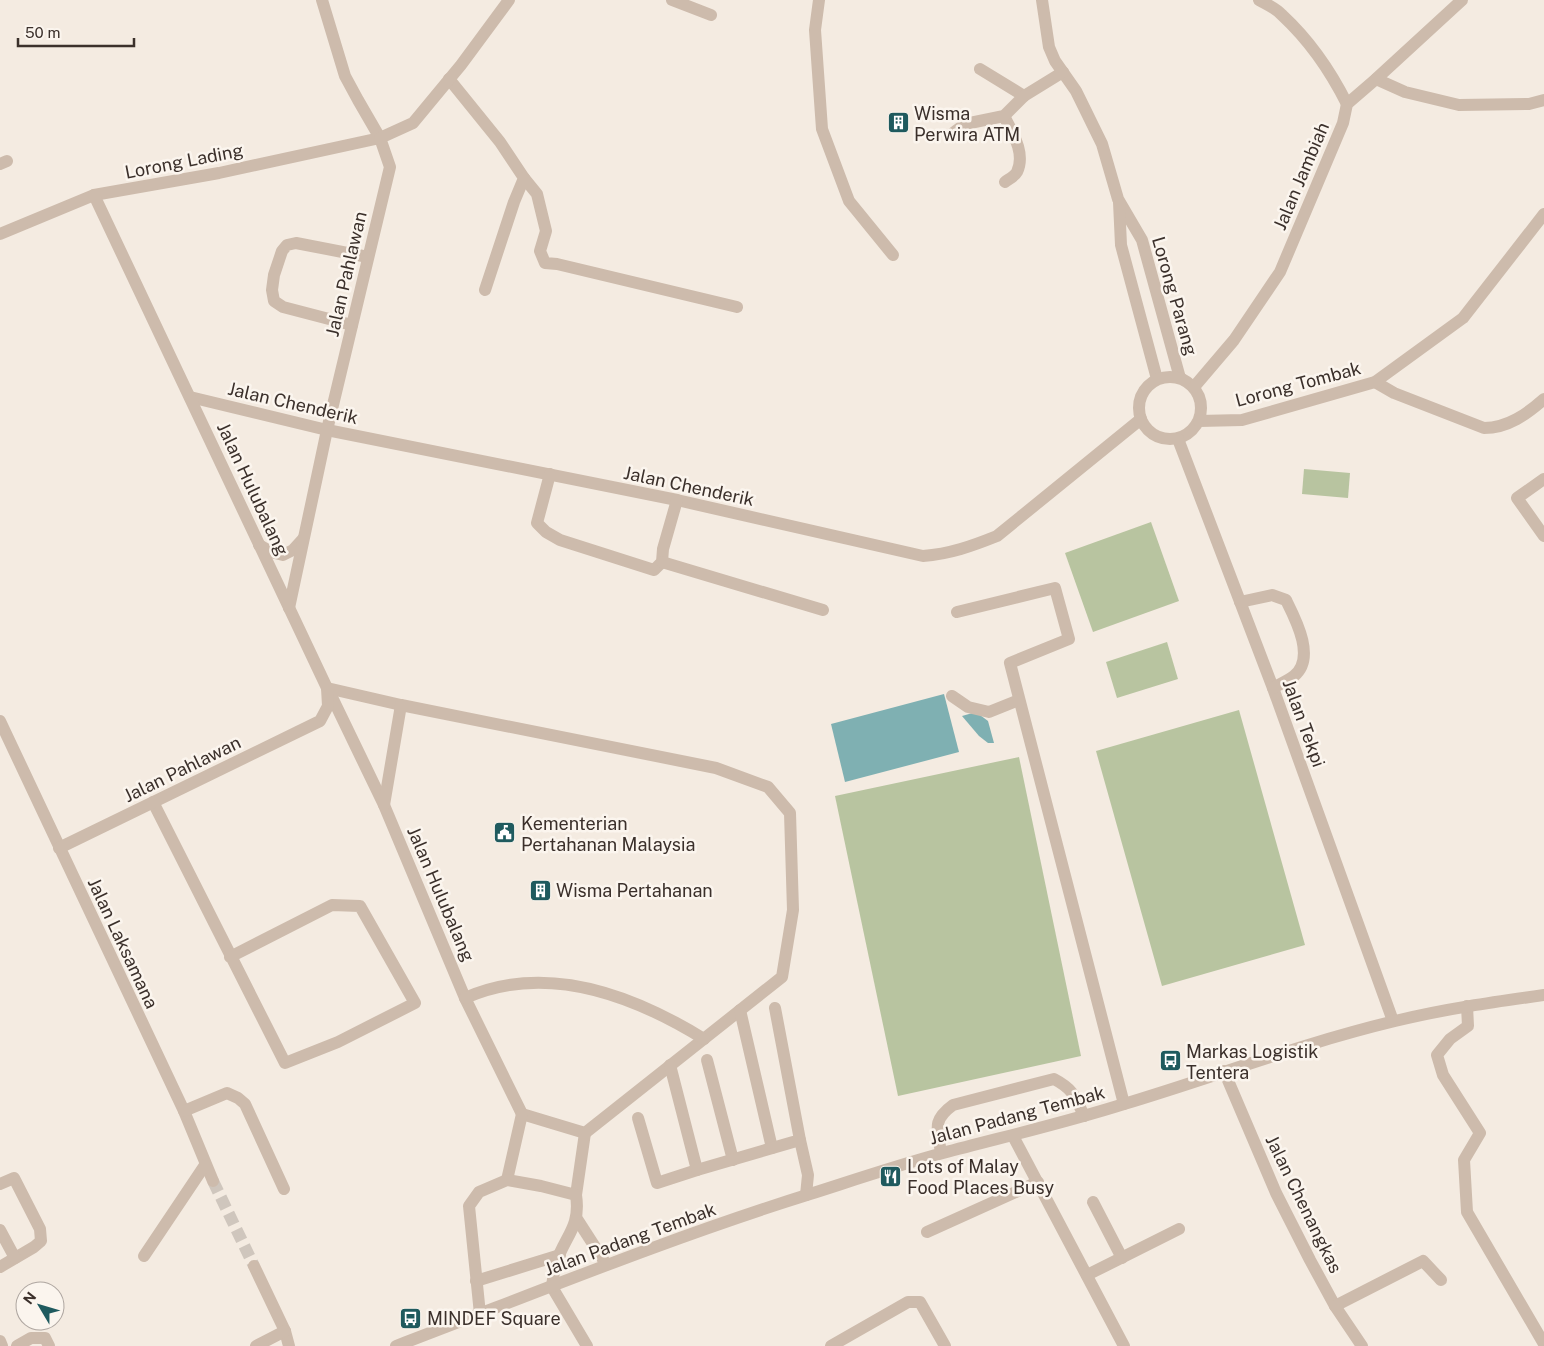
<svg xmlns="http://www.w3.org/2000/svg" width="1544" height="1346" viewBox="0 0 1544 1346" font-family="'Public Sans',sans-serif">
	<rect width="100%" height="100%" fill="#f4ebe1"/>
	<!-- green -->
	<g fill="#b8c4a0">
		<path d="M1304,469L1350,473L1348,498L1302,494Z"/>
		<path d="M1151,522L1179,601L1093,632L1065,553Z"/>
		<path d="M1167,642L1178,679L1117,698L1106,662Z"/>
		<path d="M1239,710L1305,945L1162,986L1096,751Z"/>
		<path d="M1019,757L1081,1056L898,1096L835,796Z"/>
	</g>
	<!-- water -->
	<g fill="#7fb0b2">
		<path d="M944,694L959,752L845,782L831,724Z"/>
		<path d="M976,712L988,721L994,743H988L979,736L962,716Z"/>
	</g>
	<g fill="none" stroke-linecap="round" stroke-linejoin="round">
		<!-- minor-tunnel -->
		<path stroke="#cfc6bd" stroke-width="12" stroke-dasharray="12 6" stroke-linecap="butt" d="M213,1181L254,1266"/>
		<!-- minor -->
		<g stroke="#cdbbac" stroke-width="12">
			<path d="M672,0L711,15"/>
			<path d="M819,0L815,30L822,129L849,201L893,255"/>
			<path d="M1042,0L1049,47L1055,61L1076,91L1102,144L1118,199L1142,240L1180,378"/>
			<path d="M1259,0C1266,4 1276,8 1282,15C1308,39 1331,72 1347,104"/>
			<path d="M980,69L1024,96"/>
			<path d="M449,79L500,142L524,178L514,202L485,290"/>
			<path d="M1376,79L1405,92L1459,105L1529,104L1544,100"/>
			<path d="M1004,116C1012,132 1026,153 1017,172C1015,176 1009,179 1005,182"/>
			<path d="M949,136L965,124L1004,116L1024,96L1063,72"/>
			<path d="M0,164L7,161"/>
			<path d="M524,178L537,194L546,231L540,251L545,263L557,264L737,307"/>
			<path d="M1119,202L1121,245L1157,379"/>
			<path d="M0,234L94,195L219,173L380,138L358,100L345,76L322,0"/>
			<path d="M352,325L283,307L274,301L272,290L274,275L282,251L287,245L296,243L368,257"/>
			<circle cx="1170" cy="408" r="31"/>
			<path d="M1375,382L1394,393L1484,428C1508,428 1527,414 1544,399"/>
			<path d="M1194,387L1234,340L1280,272L1343,123L1347,104L1376,79L1462,0"/>
			<path d="M190,397L327,430L677,500L923,556C950,554 972,546 997,536L1141,419"/>
			<path d="M1199,421L1242,420L1375,382L1463,318L1544,214"/>
			<path d="M1178,439L1273,688L1393,1021"/>
			<path d="M550,474L537,523L546,532L560,540L654,570L662,562L663,549L677,500"/>
			<path d="M1544,479L1517,498L1544,536"/>
			<path d="M259,545L271,552L283,555L293,550L303,539"/>
			<path d="M662,562L823,610"/>
			<path d="M1240,602L1272,595L1286,600C1296,620 1316,658 1294,676C1288,681 1280,684 1273,688"/>
			<path d="M289,608L327,430L390,167L380,138L413,123L461,65L509,0"/>
			<path d="M957,612L1055,588L1069,639L1010,663L1124,1104"/>
			<path d="M327,688L401,705"/>
			<path d="M330,693L384,805L465,998L522,1114"/>
			<path d="M952,696L968,707L989,712L1019,700"/>
			<path d="M0,721L184,1111L213,1181"/>
			<path d="M153,802L285,1063L338,1042L415,1003L360,906L332,905L230,957"/>
			<path d="M384,805L401,705L716,768L768,787L790,813L793,910L782,977L585,1133L522,1114"/>
			<path d="M59,848L320,721L328,706L327,688L94,195"/>
			<path d="M465,998C546,962 633,995 704,1039"/>
			<path d="M1467,1006L1468,1026L1450,1039L1437,1055L1443,1075L1480,1133L1464,1160L1467,1212L1544,1344"/>
			<path d="M740,1010L772,1148"/>
			<path d="M707,1060L733,1160"/>
			<path d="M1224,1071L1276,1193L1310,1260L1335,1306L1362,1346"/>
			<path d="M184,1111L227,1093L238,1098L245,1104L284,1189"/>
			<path d="M638,1118L657,1183L697,1170L670,1065"/>
			<path d="M1013,1136L1124,1346"/>
			<path d="M800,1140L808,1175L806,1195"/>
			<path d="M941,1153C938,1130 931,1121 953,1105L1054,1079C1073,1089 1075,1096 1084,1116"/>
			<path d="M697,1170L800,1140L775,1008"/>
			<path d="M507,1180L522,1114"/>
			<path d="M0,1184L14,1178L40,1229L41,1241L34,1247L0,1267"/>
			<path d="M576,1195L585,1133"/>
			<path d="M1093,1202L1122,1258"/>
			<path d="M577,1219L606,1264"/>
			<path d="M0,1230L15,1258"/>
			<path d="M927,1232L1038,1182"/>
			<path d="M144,1256L205,1165"/>
			<path d="M254,1266L285,1331L289,1346"/>
			<path d="M1087,1275L1179,1229"/>
			<path d="M476,1281L560,1255"/>
			<path d="M552,1287L587,1346"/>
			<path d="M1335,1306L1423,1261L1441,1280"/>
			<path d="M480,1314L469,1206L479,1192L507,1180L541,1186L576,1195C581,1227 565,1236 556,1263C554,1270 553,1279 552,1287"/>
			<path d="M0,1341L2,1346"/>
			<path d="M17,1346L31,1338H45L49,1346"/>
			<path d="M256,1346L285,1331"/>
			<path d="M396,1346C533,1294 669,1238 810,1194C854,1180 898,1165 943,1153C1003,1137 1064,1123 1124,1104C1214,1077 1303,1043 1395,1021C1444,1009 1494,1002 1544,995"/>
			<path d="M831,1346L908,1302H920L945,1346"/>
		</g>
	</g>
	<!-- icons -->
	<defs>
		<symbol id="building-square" viewBox="-11 -11 22 22"><rect x="-9" y="-9" width="18" height="18" rx="4" fill="#1f5a5e" stroke="#fbf5ee"/><path d="M-4-6H4V6H1V3H-1V6H-4ZM-2.5-4.3h1.7v1.8h-1.7ZM.8-4.3h1.7v1.8H.8ZM-2.5-1h1.7V.8h-1.7ZM.8-1h1.7V.8H.8Z" fill="#fff"/></symbol>
		<symbol id="civic-square" viewBox="-11 -11 22 22"><rect x="-9" y="-9" width="18" height="18" rx="4" fill="#1f5a5e" stroke="#fbf5ee"/><path d="M-.6-6.5H3V-4.5H.6V-3L4-1V1h2V6H-6V1h2V-1L-.6-3ZM-1.2 2.5V6h2.4V2.5Z" fill="#fff"/></symbol>
		<symbol id="bus-square" viewBox="-11 -11 22 22"><rect x="-9" y="-9" width="18" height="18" rx="4" fill="#1f5a5e" stroke="#fbf5ee"/><path d="M-5-6H5V4H4V6H2V4H-2V6H-4V4H-5ZM-3.5-4V0h7V-4ZM-3.5 1.2v1.5H-2V1.2ZM2 1.2v1.5H3.5V1.2Z" fill="#fff"/></symbol>
		<symbol id="restaurant-square" viewBox="-11 -11 22 22"><rect x="-9" y="-9" width="18" height="18" rx="4" fill="#1f5a5e" stroke="#fbf5ee"/><path d="M-5-6h1v4h1v-4h1v4h1v-4h1v5L-1.5 .5V6h-2V.5L-5-1ZM5-6V6H3V1.5H1.5Q1.5-4 5-6Z" fill="#fff"/></symbol>
	</defs>
	<g fill-rule="evenodd">
		<use href="#building-square" x="886" y="110" width="25" height="25"/>
		<use href="#civic-square" x="492" y="820" width="25" height="25"/>
		<use href="#building-square" x="528" y="878" width="25" height="25"/>
		<use href="#bus-square" x="1158" y="1048" width="25" height="25"/>
		<use href="#restaurant-square" x="878" y="1164" width="25" height="25"/>
		<use href="#bus-square" x="398" y="1306" width="25" height="25"/>
	</g>
	<g text-anchor="middle" dominant-baseline="central" stroke-width="5" stroke-linejoin="round" paint-order="stroke">
		<!-- poi labels -->
		<g font-size="18" fill="#3b302b" stroke="#fbf5ee" text-anchor="start">
			<text x="914" y="113">Wisma<tspan x="914" dy="21">Perwira ATM</tspan></text>
			<text x="521" y="823">Kementerian<tspan x="521" dy="21">Pertahanan Malaysia</tspan></text>
			<text x="556" y="890">Wisma Pertahanan</text>
			<text x="1186" y="1051">Markas Logistik<tspan x="1186" dy="21">Tentera</tspan></text>
			<text x="907" y="1166">Lots of Malay<tspan x="907" dy="21">Food Places Busy</tspan></text>
			<text x="427" y="1318">MINDEF Square</text>
		</g>
		<!-- street labels -->
		<g font-size="18" fill="#3b302b" stroke="#fbf5ee">
			<text transform="translate(184 161) rotate(-11)">Lorong Lading</text>
			<text transform="translate(1301 176) rotate(-67)">Jalan Jambiah</text>
			<text transform="translate(346 274) rotate(-77)">Jalan Pahlawan</text>
			<text transform="translate(1175 296) rotate(74)">Lorong Parang</text>
			<text transform="translate(1298 384) rotate(-15)">Lorong Tombak</text>
			<text transform="translate(293 403) rotate(13)">Jalan Chenderik</text>
			<text transform="translate(689 486) rotate(12)">Jalan Chenderik</text>
			<text transform="translate(253 489) rotate(65)">Jalan Hulubalang</text>
			<text transform="translate(1304 723) rotate(70)">Jalan Tekpi</text>
			<text transform="translate(182 769) rotate(-26)">Jalan Pahlawan</text>
			<text transform="translate(441 894) rotate(67)">Jalan Hulubalang</text>
			<text transform="translate(123 943) rotate(65)">Jalan Laksamana</text>
			<text transform="translate(1017 1115) rotate(-15)">Jalan Padang Tembak</text>
			<text transform="translate(1304 1204) rotate(64)">Jalan Chenangkas</text>
			<text transform="translate(630 1239) rotate(-20)">Jalan Padang Tembak</text>
		</g>
	</g>
	<!-- north arrow -->
	<g transform="translate(40 1306) rotate(308)"><circle r="24" fill="#fbf5ee" stroke="#aea6a0"/>
	<path d="M0-4L9 19L0 12L-9 19Z" fill="#1f5a5e"/>
	<text y="-8" font-size="14" font-weight="bold" text-anchor="middle" fill="#3b302b">N</text>
	</g>
	<!-- scale -->
	<path d="M18 38v8h116v-8" fill="none" stroke="#3b302b" stroke-width="2.5"/>
	<text x="25" y="38" font-size="15" fill="#3b302b" stroke="#fbf5ee" stroke-width="4" paint-order="stroke">50 m</text>
</svg>
